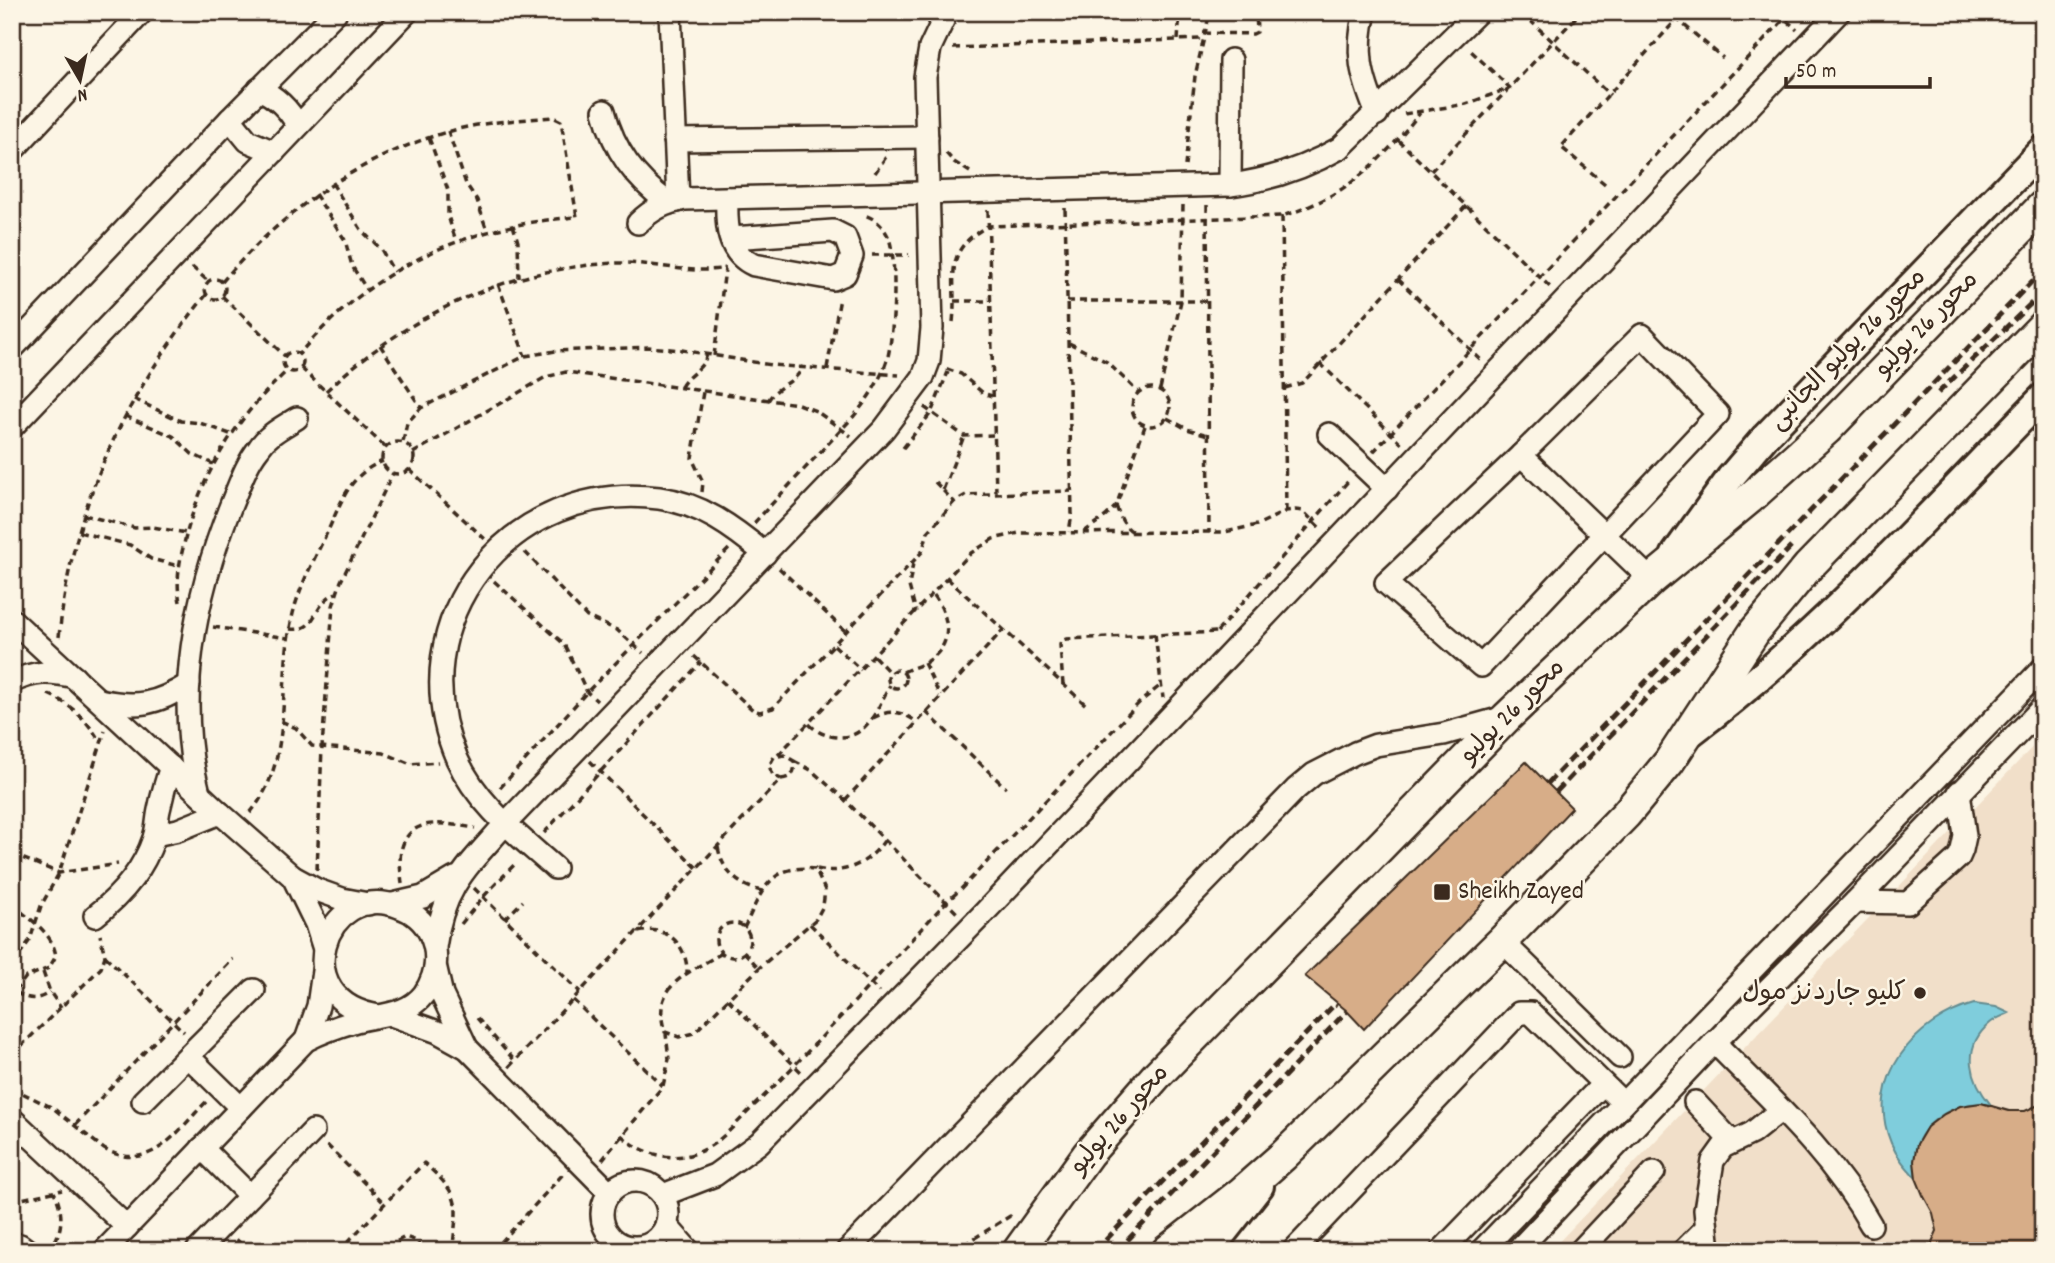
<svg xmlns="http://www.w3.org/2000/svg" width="2055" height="1263" viewBox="0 0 2055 1263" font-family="Dekko,'Playpen Sans Arabic',sans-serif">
	<rect width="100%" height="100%" fill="#fcf5e5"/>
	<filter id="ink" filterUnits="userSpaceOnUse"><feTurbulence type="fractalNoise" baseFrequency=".0143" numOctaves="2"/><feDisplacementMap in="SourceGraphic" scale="14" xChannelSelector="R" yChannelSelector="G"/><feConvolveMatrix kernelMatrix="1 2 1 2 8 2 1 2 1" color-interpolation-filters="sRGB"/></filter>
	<g filter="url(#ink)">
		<!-- built -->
		<path fill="#f1dfc9" d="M2043,736V1251H1550Z"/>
		<!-- water -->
		<path fill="#7fcddc" stroke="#648c90" stroke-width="2" d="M1974,1004L1996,1007L2009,1013C2003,1016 1994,1019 1989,1024C1961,1048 1971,1081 1991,1105C1963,1098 1927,1117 1917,1145C1913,1156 1914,1167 1916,1178C1906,1167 1897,1157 1891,1143C1864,1079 1915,1020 1974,1004Z"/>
		<!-- building -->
		<g fill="#d7ad88" stroke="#3b2a1e" stroke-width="2">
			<path d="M1526,762L1572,808L1364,1029L1347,1011L1305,976Z"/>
			<path d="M1981,1103L2009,1111H2025L2043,1103V1251H1928L1937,1231L1933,1213L1923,1195L1916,1178L1914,1161L1917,1144L1927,1127L1944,1114L1960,1106Z"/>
		</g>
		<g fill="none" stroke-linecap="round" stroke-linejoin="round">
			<defs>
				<g id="minor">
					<path d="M670,12L678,201"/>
					<path d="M1365,12C1355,52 1361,76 1377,114"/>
					<path d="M259,89C277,97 289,109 298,126"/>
					<path d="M604,111C614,151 635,178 667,202"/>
					<path d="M230,119L248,141L274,152"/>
					<path d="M675,140L927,137"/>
					<path d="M12,151L142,12"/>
					<path d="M1230,185L1231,60"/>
					<path d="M727,198C726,225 727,253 754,265L833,279L845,274L852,256L845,237L833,231L731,238"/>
					<path d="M638,223C652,209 665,203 685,199L1230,185C1271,180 1305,168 1340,148L1478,12"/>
					<path d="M1642,335L1718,414L1481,666L1386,583L1521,455Z"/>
					<path d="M12,349L230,119L336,12"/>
					<path d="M12,427L407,12"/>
					<path d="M1329,434L1387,489"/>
					<path d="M1521,455L1651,580"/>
					<path d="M12,620L220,813L293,877L317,890L342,899L368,904"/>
					<path d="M12,682C34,671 50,671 74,677"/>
					<path d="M99,700C136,708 156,705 189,684"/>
					<path d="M199,793C174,698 195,595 231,505C239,486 246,464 259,448C268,434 283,427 297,418"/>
					<path d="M155,835L178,830L220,813"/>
					<path d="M555,868C519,836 477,804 457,759C397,620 512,479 659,498C700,503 734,528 765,554"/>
					<path d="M293,877L316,924L324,949"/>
					<path d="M1855,902L1908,903L1959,857L1962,850L1965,836L1959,792"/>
					<path d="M393,904L423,897L455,878"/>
					<path d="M95,916C122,895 143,871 154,838C157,829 157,819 159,810C162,795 166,781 171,767"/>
					<path d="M1502,941L1620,1057"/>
					<path d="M435,947C443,887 467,867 506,823L884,429L923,377L929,361L932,328L925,77L930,48L947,12"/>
					<path d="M436,969L442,995L467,1048"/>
					<path d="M391,1015L438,1032L467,1048L610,1193"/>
					<path d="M306,1040L318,1006L323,971"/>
					<path d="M1714,1042C1771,1100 1831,1153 1871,1225"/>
					<path d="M188,1056L241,1108"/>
					<path d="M143,1101L254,990"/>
					<path d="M1695,1102L1732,1142"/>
					<path d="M12,1119L127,1227"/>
					<path d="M202,1148L250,1196"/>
					<circle cx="635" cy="1214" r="33"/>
					<path d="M663,1195L715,1175L759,1143L982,915L1839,12"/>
					<path d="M666,1225L689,1251"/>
					<path d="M12,1243L20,1245L28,1251"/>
					<path d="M104,1251L306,1040C322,1032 339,1026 356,1021C380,1014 407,1016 424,994C436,976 440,955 430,934C424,921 412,911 399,907C325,878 283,1001 379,1016"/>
					<path d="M197,1251L313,1131"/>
					<path d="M847,1251L1296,789L1314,774L1355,753L1376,745L1444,734L1505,717"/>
					<path d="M1293,1251L1519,1013H1531L1623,1103"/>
					<path d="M1441,1251L1603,1084"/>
					<path d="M1481,1251L2043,668"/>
					<path d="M1517,1251L1703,1054L1855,902L2043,707"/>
					<path d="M1580,1251L1654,1172"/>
					<path d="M1683,1251L1705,1229"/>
					<path d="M1709,1251L1705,1210L1713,1161L1723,1147L1752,1133L1781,1110"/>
				</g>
				<g id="major">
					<path d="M1675,554L1730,478L1765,437L2043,149"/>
					<path d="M1692,732C1822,634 1930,513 2043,397"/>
					<path d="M1209,1251L1260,1186"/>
				</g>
				<g id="highway">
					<path d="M1018,1251L1088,1154L1157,1075L1507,717L1651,580L1749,499L1827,429L2043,206"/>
					<path d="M1167,1251L1242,1192L1283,1156L1502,941L1626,814L1669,762L1755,631L1808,567L2043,326"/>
				</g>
			</defs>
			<!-- minor casing -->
			<use href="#minor" stroke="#3b2a1e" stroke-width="26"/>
			<!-- major casing -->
			<use href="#major" stroke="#3b2a1e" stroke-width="32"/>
			<!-- highway casing -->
			<use href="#highway" stroke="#3b2a1e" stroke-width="35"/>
			<!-- path -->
			<g stroke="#3b2a1e" stroke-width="3.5" stroke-dasharray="7 5" stroke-linecap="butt">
				<path d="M1521,12L1610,95"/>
				<path d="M1778,12L1797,30"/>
				<path d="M1203,33L1253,34L1257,32L1256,12"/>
				<path d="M1178,40L1180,12"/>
				<path d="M953,48L1202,39"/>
				<path d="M1404,114L1466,104L1510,88L1469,49"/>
				<path d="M448,131L466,184L477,200L487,231"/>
				<path d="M429,138L448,190V216L456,241"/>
				<path d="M1398,140L1550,287"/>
				<path d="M946,153L954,162L970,172"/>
				<path d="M1185,166L1195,76L1210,12"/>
				<path d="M1431,171L1581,12"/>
				<path d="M875,173L886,157"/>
				<path d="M332,183L362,231L381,249L394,272"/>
				<path d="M1605,184L1561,147L1677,19L1723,58"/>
				<path d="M315,194L345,240L352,266L367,290"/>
				<path d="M1207,205L1209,533"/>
				<path d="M1065,208L1072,514L1069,532"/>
				<path d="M988,210L996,492"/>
				<path d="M1282,216L1286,511"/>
				<path d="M513,225L518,242L519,278"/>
				<path d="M872,255H909"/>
				<path d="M192,267L209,282"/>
				<path d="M1398,279L1482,361"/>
				<circle cx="215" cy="289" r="10"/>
				<path d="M222,282C282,212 357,158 447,132C481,122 518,120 553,117L561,121L577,217C464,225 373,268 299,354"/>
				<path d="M498,284L525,356"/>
				<path d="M222,296L285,356"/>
				<path d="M954,301H991"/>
				<path d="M1067,301H1208"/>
				<path d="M953,322C958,277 940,252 988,226L1282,216C1346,197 1379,163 1420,113"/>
				<path d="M1069,343L1107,362L1138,392"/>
				<path d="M380,345L421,408"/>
				<circle cx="293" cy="362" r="10"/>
				<path d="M714,356L725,269"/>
				<path d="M1320,363L1402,444"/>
				<path d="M301,368L386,448"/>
				<path d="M827,368L840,298"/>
				<path d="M947,369L961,374L983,393L992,396"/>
				<path d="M681,387C688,374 704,369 707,354"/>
				<circle cx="1151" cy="407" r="19"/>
				<path d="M1285,388L1302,383L1308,377L1466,206"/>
				<path d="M1160,389L1181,301L1183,205"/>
				<path d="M326,391C407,315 507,267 619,263C655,262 689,275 726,268"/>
				<path d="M134,399L181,421L200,423L230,434"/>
				<path d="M768,401C777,384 796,384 803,366"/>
				<path d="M924,407L964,436L993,435"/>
				<path d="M125,416L173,436L192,454L213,464"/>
				<path d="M1167,418L1187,429L1208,435"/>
				<path d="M403,442L407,423L421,408L525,356L556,351L648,347L682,350L771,365L899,375"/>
				<circle cx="398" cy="458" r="16"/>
				<path d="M903,448L931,413L948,372"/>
				<path d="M1373,452L1791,12"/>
				<path d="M413,453L546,377L566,372L798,404L816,411L851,436"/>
				<path d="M409,469L485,539"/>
				<path d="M935,482L954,502"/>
				<path d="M943,490L964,436"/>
				<path d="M702,492L703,482L692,458L703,392"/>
				<path d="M1116,506C1120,516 1123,526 1133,532"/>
				<path d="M84,515L135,528L153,527L186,533"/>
				<path d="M754,523L854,416C868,399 880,381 887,360C894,337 898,257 888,236C883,226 875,218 864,215"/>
				<path d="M79,532L130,545L151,559L178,566"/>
				<path d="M1084,532L1106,516L1116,506L1145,426"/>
				<path d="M525,552L587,617L617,630L643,653"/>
				<path d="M913,563L909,586L916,612"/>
				<path d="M779,568L846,632"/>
				<path d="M947,578L1086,705"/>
				<path d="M494,581L564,644L587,692L597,701"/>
				<path d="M180,602C176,582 179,563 184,544C200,475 236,418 287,371"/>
				<path d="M213,627L288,638"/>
				<path d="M290,629C318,633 312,603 336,593"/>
				<path d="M1217,632L1350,479"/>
				<path d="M1155,634L1163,698"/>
				<path d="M59,637C72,506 124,396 207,294"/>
				<path d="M834,645L861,670"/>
				<path d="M694,656L753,710L760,712L773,708L922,552L928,532L954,502L966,495L1071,491"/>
				<path d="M874,656L890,673"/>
				<path d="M924,663L940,696"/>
				<circle cx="897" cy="679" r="9"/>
				<path d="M903,672C911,668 920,666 928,661C955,644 949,615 933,594"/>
				<path d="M1063,685L1060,645L1061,641L1066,639L1217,632"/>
				<path d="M48,694C71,704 88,721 100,742"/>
				<path d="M926,712L1006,788"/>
				<path d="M873,718C890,709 901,711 917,722"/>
				<path d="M281,721L296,728L312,746L384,753L411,764L438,762"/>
				<path d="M809,724C817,732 827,737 839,737C868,738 878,707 890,685"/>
				<path d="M778,755L971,553L993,539L1019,533L1225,532L1257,525L1286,511L1295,510L1303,511L1321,529"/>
				<path d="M590,761L697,868"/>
				<path d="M794,761L811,770L845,800L958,914"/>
				<path d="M500,788L587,692L729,549"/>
				<path d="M845,800L1003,630"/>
				<path d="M250,813C295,760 277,682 292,618C299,585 317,555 331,524C343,497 352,473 383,461"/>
				<path d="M544,833L701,662"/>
				<path d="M718,847C722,871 738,886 762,891"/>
				<path d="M12,854L59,873L118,864"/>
				<path d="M817,869C844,875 868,864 884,841"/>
				<path d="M317,870L322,747L333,606L341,581L393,473"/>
				<path d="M402,884C401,873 399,861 401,851C409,814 447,824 475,828"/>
				<path d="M474,888L580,992"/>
				<path d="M12,904C30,920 52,931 56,956L49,968L26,977L12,995"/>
				<path d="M505,919L523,901"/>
				<circle cx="733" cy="940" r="17"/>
				<path d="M461,924L483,897L517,862"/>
				<path d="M810,924L879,992"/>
				<path d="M638,932C668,924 688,946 687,974"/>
				<path d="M744,952L759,968"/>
				<path d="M722,953C689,973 650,985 665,1032L679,1037L694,1033L759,968L816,919L823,906L825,890L815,869C769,863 761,893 744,928"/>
				<path d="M105,956L184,1032"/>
				<path d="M12,965L30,940L41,906L59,873L105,731"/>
				<path d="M43,972L50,992L61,1008"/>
				<path d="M16,992C28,1001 39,1000 50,992"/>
				<path d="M728,999L801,1072"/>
				<path d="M573,1000L663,1086"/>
				<path d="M477,1018L515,1061"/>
				<path d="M12,1055L101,968L105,956L100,935"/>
				<path d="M509,1067L781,779C792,778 796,772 794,761L784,755L774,757L769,766L773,775L781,779"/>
				<path d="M12,1088L53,1108L104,1149C152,1174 176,1132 206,1102"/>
				<path d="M75,1125L233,959"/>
				<path d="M621,1135C642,1154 672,1163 699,1152C723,1142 741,1117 760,1100C825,1036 885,968 946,902L960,890L1140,702L1161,685"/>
				<path d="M327,1145L384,1203"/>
				<path d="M602,1160L663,1086L669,1059L666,1034"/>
				<path d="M12,1201L62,1190"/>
				<path d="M12,1211L15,1226"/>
				<path d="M236,1239L248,1251"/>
				<path d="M48,1251C64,1233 64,1212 54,1192"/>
				<path d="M339,1251L424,1163C439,1177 456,1190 456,1212C456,1225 453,1238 453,1251"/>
				<path d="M391,1251L394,1243L405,1237L417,1241L422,1251"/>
				<path d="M493,1251L564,1173"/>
				<path d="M954,1251L1010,1216L1013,1220"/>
			</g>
			<!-- minor -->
			<use href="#minor" stroke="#fcf5e5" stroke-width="21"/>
			<!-- major -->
			<use href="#major" stroke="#fcf5e5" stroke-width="26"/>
			<!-- highway -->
			<use href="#highway" stroke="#fcf5e5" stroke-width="30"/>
			<!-- rail -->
			<g stroke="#3b2a1e" stroke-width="5" stroke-dasharray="10 5" stroke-linecap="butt">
				<path d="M1938,393L2043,292"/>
				<path d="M1547,784L2043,270"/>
				<path d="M1556,792L1791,547"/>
				<path d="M1095,1251L1335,1004L1337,1005"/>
				<path d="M1117,1251L1347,1011"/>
			</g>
		</g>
	</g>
	<!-- markers -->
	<g fill="#3b2a1e" stroke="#fcf5e5" stroke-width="2.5">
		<rect x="1433" y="883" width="18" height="18" rx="3.5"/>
		<circle cx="1920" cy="993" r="7"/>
	</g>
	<g text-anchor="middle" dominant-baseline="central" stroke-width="5" stroke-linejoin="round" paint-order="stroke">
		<!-- street labels -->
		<g font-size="26" fill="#3b2a1e" stroke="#fcf5e5">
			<text transform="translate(1927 325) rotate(-46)">محور 26 يوليو</text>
			<text transform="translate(1848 350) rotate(-46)">محور 26 يوليو الجانبى</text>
			<text transform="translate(1513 712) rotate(-45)">محور 26 يوليو</text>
			<text transform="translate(1120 1120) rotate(-49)">محور 26 يوليو</text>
		</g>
		<!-- poi labels -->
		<g font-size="26" fill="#3b2a1e" stroke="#fcf5e5" text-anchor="start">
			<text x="1458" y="892">Sheikh Zayed</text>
			<text x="1906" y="993" text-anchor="end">كليو جاردنز مول</text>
		</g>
	</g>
	<!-- margin -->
	<rect width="2055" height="1263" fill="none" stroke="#fcf5e5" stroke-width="42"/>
	<rect x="21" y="21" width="2013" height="1221" fill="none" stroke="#3b2a1e" stroke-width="2.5" filter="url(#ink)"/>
	<!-- north arrow -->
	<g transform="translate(80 80) rotate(171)" stroke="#fcf5e5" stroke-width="5" paint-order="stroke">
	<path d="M0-5L12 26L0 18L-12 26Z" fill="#3b2a1e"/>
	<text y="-10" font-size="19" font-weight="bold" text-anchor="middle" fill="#3b2a1e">N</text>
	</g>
	<!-- scale -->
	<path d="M1786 77v10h144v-10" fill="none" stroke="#3b2a1e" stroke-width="3.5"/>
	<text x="1796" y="77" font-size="21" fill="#3b2a1e" stroke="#fcf5e5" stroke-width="5" paint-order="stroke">50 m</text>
</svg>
